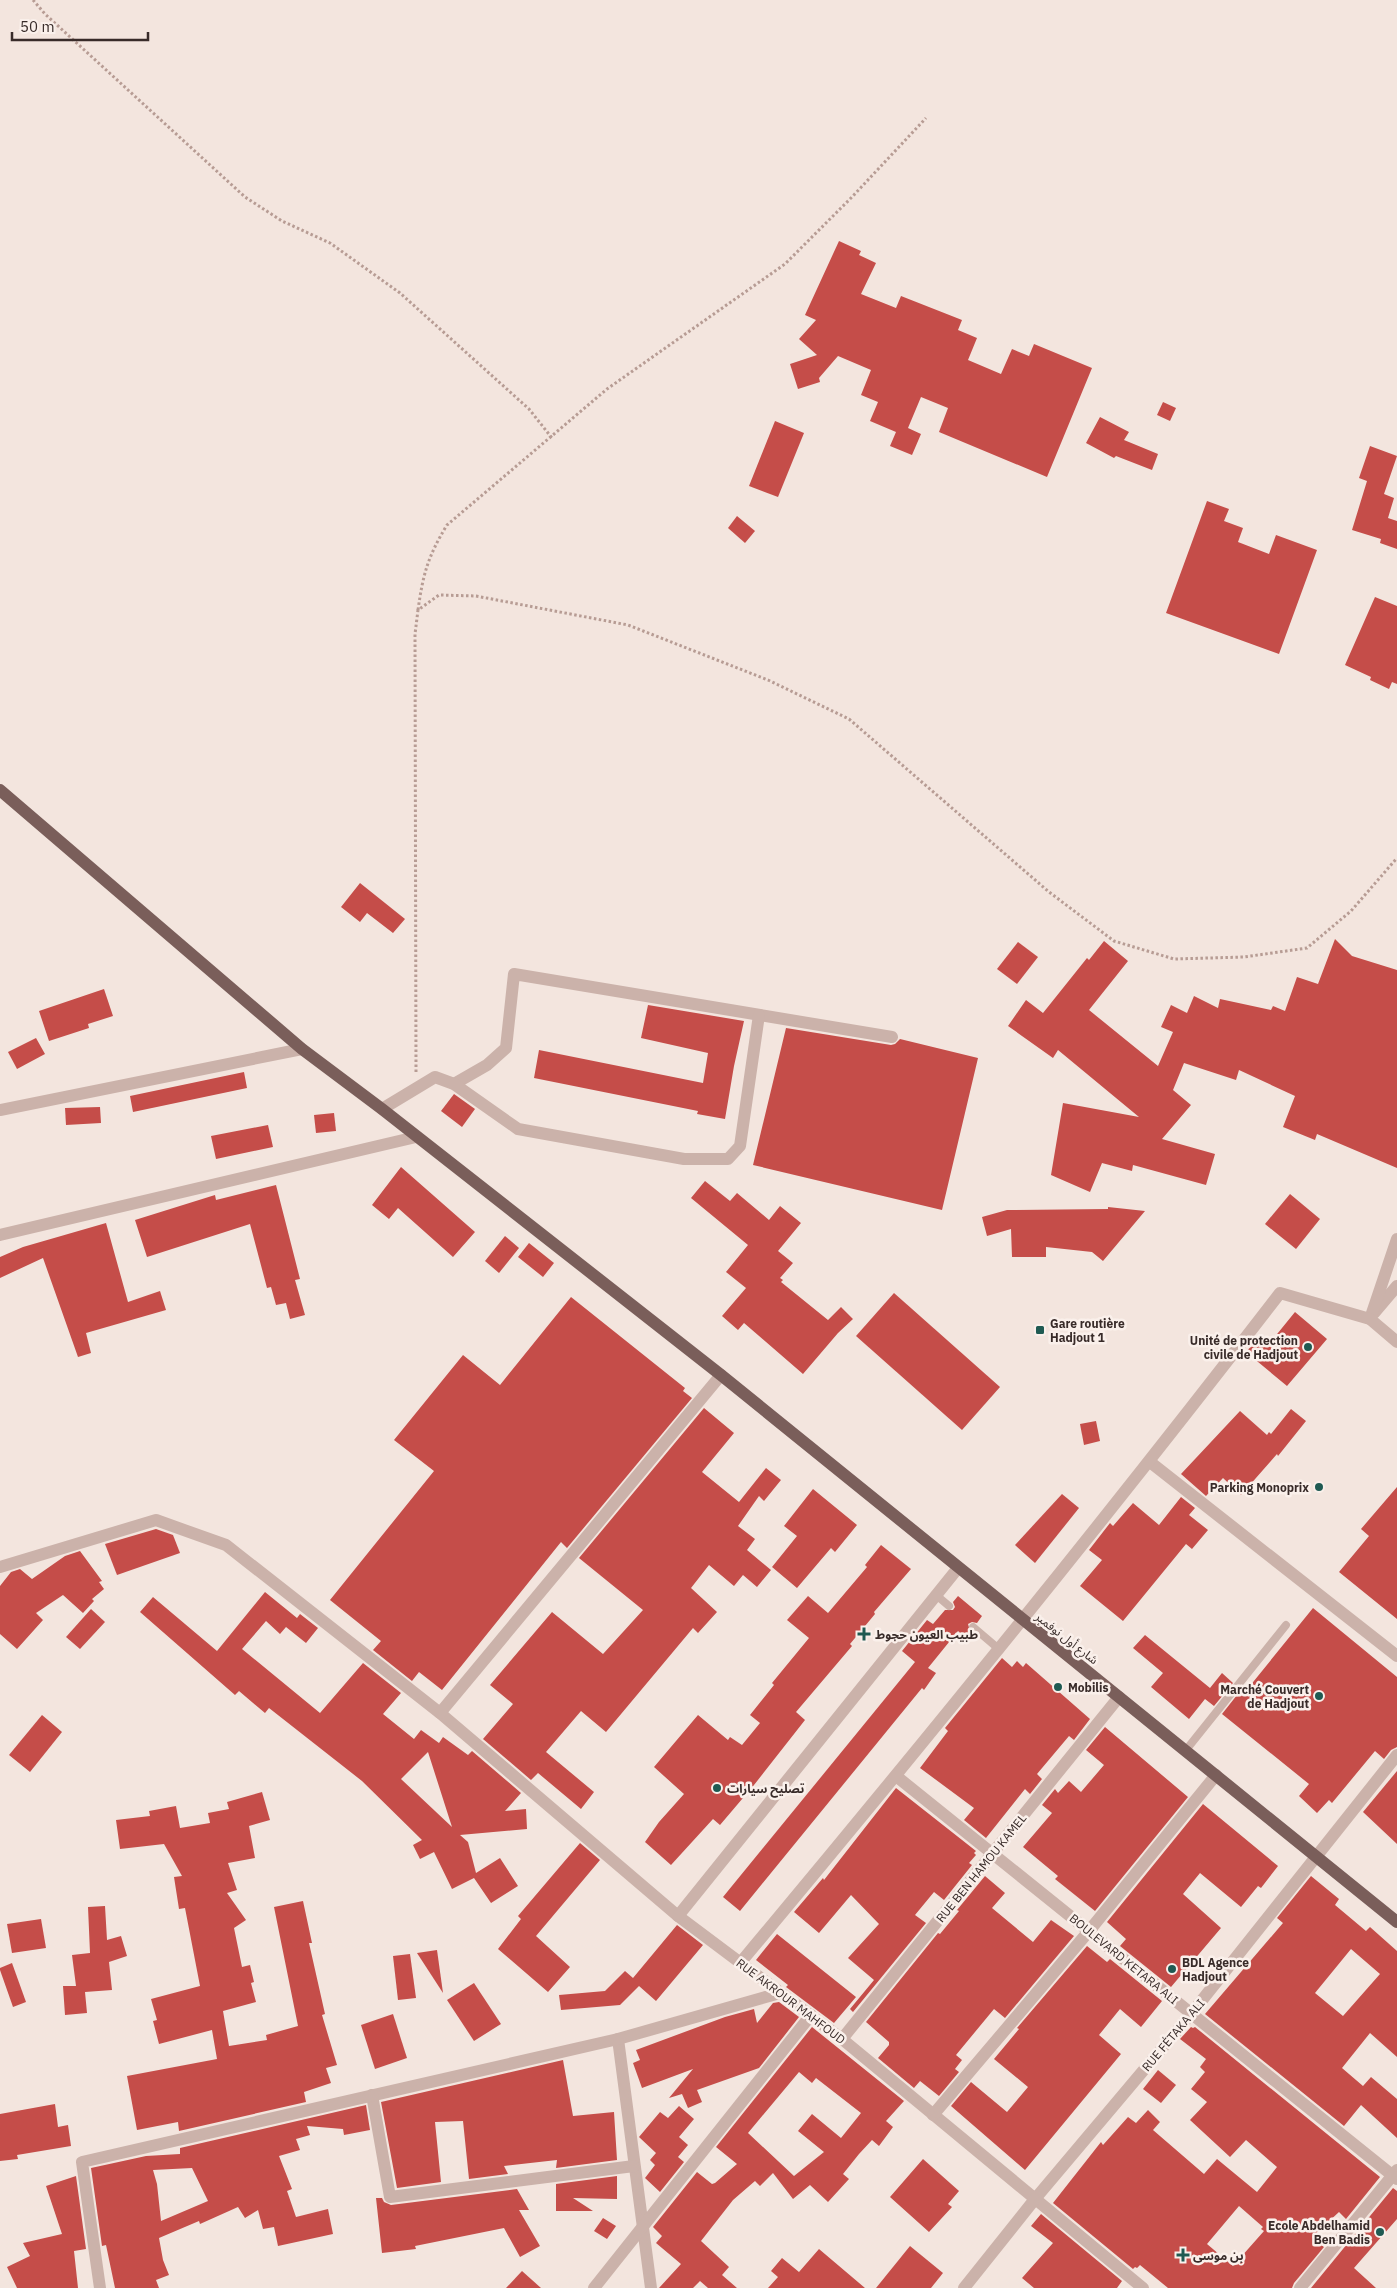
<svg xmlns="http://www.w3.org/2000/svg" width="1397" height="2288" viewBox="0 0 1397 2288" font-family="'IBM Plex Sans','Noto Sans Arabic',sans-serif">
	<rect width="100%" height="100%" fill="#f3e5de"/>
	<!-- building -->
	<g fill="#c54d49" fill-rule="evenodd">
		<path d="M839,241L861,251L859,255L876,263L861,294L896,308L901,296L962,320L958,330L977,338L968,360L1001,374L1012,349L1029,356L1034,344L1092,368L1047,477L939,432L948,408L921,397L908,428L921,434L912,455L890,446L896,432L870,421L878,402L861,395L871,370L838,356L819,378L820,382L798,389L790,364L817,355L799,339L816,320L805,315Z"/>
		<path d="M1163,402L1176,408L1170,421L1157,415Z"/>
		<path d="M1100,417L1129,432L1124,440L1158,454L1152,470L1116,456L1114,458L1086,443Z"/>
		<path d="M775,421L804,433L778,497L749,486Z"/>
		<path d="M1370,446L1397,456L1384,494L1394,498L1388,518L1397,521V549L1380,543L1381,539L1352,530L1367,481L1359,478Z"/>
		<path d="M1207,501L1229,509L1224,521L1243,528L1238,542L1269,554L1276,535L1317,550L1279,654L1166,613Z"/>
		<path d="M737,516L755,531L745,543L728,528Z"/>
		<path d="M1375,597L1397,606V684L1392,682L1389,689L1370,680L1371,677L1345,665Z"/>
		<path d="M360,883L405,919L393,933L367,913L360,922L341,907Z"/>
		<path d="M1335,939L1352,956L1397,970V1168L1317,1134L1315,1140L1283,1127L1295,1096L1239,1070L1236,1080L1184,1063L1173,1090L1191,1105L1162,1139L1215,1154L1206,1185L1133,1165L1132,1171L1102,1163L1090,1192L1051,1175L1063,1103L1139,1117L1058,1050L1053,1058L1008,1026L1026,1000L1043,1013L1087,958L1089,960L1104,941L1128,961L1089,1010L1158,1066L1173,1032L1161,1027L1171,1005L1187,1013L1194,996L1218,1008L1220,999L1271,1010L1273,1006L1285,1011L1297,977L1318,984Z"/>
		<path d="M1018,942L1038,957L1017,984L997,969Z"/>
		<path d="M104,989L113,1016L88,1024L89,1028L49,1041L39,1011Z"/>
		<path d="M648,1005L744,1021L734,1066L725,1119L697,1114L698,1111L534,1078L539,1050L703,1083L708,1053L641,1038Z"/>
		<path d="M786,1028L891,1045L895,1044L900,1039L978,1058L942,1210L753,1165Z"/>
		<path d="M36,1038L45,1054L17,1069L8,1052Z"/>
		<path d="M244,1072L247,1088L133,1112L130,1096Z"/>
		<path d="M454,1094L475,1109L462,1127L441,1111Z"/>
		<path d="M100,1107L101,1123L66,1125L65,1108Z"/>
		<path d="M334,1113L336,1131L316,1133L314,1115Z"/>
		<path d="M268,1125L273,1147L216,1159L211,1136Z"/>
		<path d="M401,1167L475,1232L453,1257L398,1208L389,1219L372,1205Z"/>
		<path d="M705,1181L730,1201L737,1193L769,1220L780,1206L801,1223L778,1251L793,1263L780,1278L783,1280L781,1282L828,1320L841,1307L853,1319L838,1333L803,1374L744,1323L738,1330L722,1316L746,1288L726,1272L748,1245L691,1198Z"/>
		<path d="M276,1185L300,1279L295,1280L305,1315L290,1319L286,1303L276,1305L271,1287L267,1288L250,1224L147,1257L135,1220L215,1195L216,1200Z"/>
		<path d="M1290,1194L1320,1219L1296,1249L1265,1224Z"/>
		<path d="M1108,1207L1145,1211L1103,1261L1092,1252L1046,1247V1257H1012L1011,1229L987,1236L982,1217L1007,1210L1108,1209Z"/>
		<path d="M106,1223L128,1302L160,1291L166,1310L86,1333L91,1353L78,1357L43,1258L0,1278V1257L23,1247Z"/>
		<path d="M505,1236L519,1248L499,1273L485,1261Z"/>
		<path d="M529,1243L554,1263L543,1277L518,1257Z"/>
		<path d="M894,1293L1000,1387L962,1430L856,1336Z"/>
		<path d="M571,1297L685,1388L683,1391L692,1398L567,1548L561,1542L442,1690L419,1672L412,1681L373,1650L381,1641L330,1600L434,1471L394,1440L463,1355L500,1385Z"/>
		<path d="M1295,1312L1327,1339L1287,1386L1246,1352L1260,1336L1269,1344Z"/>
		<path d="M704,1408L734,1433L702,1472L739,1502L766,1468L781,1480L764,1501L759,1496L738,1526L755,1539L747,1550L771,1570L757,1587L743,1575L734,1586L709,1565L691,1588L717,1612L698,1633L693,1628L606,1732L581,1711L546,1752L594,1792L581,1809L538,1773L531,1780L483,1739L513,1704L490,1685L552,1612L603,1654L643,1610L579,1558Z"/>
		<path d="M1291,1409L1306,1421L1278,1456L1277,1454L1241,1495L1223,1478L1206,1496L1181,1474L1240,1411L1267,1435L1269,1432L1271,1434Z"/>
		<path d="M1096,1421L1100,1441L1084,1445L1080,1424Z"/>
		<path d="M1397,1487V1619L1339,1572L1369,1536L1361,1529Z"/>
		<path d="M813,1489L857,1525L835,1552L831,1548L797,1588L772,1567L797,1536L784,1526Z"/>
		<path d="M1062,1494L1079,1508L1035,1563L1015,1545Z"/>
		<path d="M1181,1497L1195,1508L1189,1515L1208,1530L1192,1549L1186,1544L1123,1621L1080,1586L1102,1560L1089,1550L1110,1523L1113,1526L1133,1503L1159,1525Z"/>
		<path d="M156,1529L173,1535L180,1553L117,1575L105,1544Z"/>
		<path d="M881,1545L911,1569L874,1612L875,1614L850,1644L852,1646L796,1712L805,1720L754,1785L720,1825L713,1819L671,1865L645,1842L659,1822L684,1794L654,1767L698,1715L728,1740L730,1737L742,1745L760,1723L750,1715L774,1685L772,1683L809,1638L787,1620L808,1596L828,1613L867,1567L865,1565Z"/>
		<path d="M80,1551L102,1581L99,1582L104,1589L92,1599L94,1601L83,1613L63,1595L36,1613L43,1620L17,1649L0,1634V1586L11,1572L20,1569L32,1579L65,1556Z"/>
		<path d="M265,1592L297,1618L300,1614L318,1628L306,1643L286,1627L280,1634L266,1621L242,1649L320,1713L363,1663L401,1693L383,1714L414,1739L421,1730L439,1743L443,1737L468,1755L472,1751L521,1793L505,1811L526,1809L527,1829L460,1835L468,1842L476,1873L500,1858L518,1886L491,1903L474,1878L452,1889L434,1852L420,1859L413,1845L422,1840L362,1781L269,1708L265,1713L239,1691L235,1695L140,1612L153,1597L217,1651ZM428,1752L452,1827L401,1779Z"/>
		<path d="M958,1596L982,1616L977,1623L972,1622L968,1624L970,1631L965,1637L958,1631L928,1668L936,1673L924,1690L922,1688L740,1911L723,1897L915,1662L902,1651L927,1620L933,1624L945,1610H953L955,1607L953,1602Z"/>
		<path d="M1313,1608L1397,1677V1747L1391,1750L1384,1759L1375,1751L1332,1803L1329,1800L1317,1813L1299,1796L1309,1784L1222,1714L1241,1690L1245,1692Z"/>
		<path d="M91,1609L105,1622L80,1649L66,1637Z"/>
		<path d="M1145,1635L1210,1688L1222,1673L1233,1683L1214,1706L1205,1699L1189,1719L1151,1687L1163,1673L1133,1648Z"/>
		<path d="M1002,1658L1012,1667L1017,1661L1023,1667L1026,1663L1090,1719L1074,1740L1069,1736L1037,1774L1042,1779L1030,1794L1025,1789L986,1838L964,1820L974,1808L920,1768L948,1731L945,1728Z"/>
		<path d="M42,1715L62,1732L30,1772L9,1755Z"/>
		<path d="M1105,1727L1188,1797L1095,1911L1055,1879L1058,1876L1023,1847L1052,1813L1042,1805L1055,1789L1058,1793L1069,1781L1081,1792L1104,1765L1086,1750Z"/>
		<path d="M1397,1771V1844L1363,1812Z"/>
		<path d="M896,1788L976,1851L974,1853L976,1855L969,1863L972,1865L944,1900L934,1892L915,1915L926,1923L853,2012L850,2009L874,1980L848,1958L879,1924L851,1895L819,1933L794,1912L823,1878L824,1880Z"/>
		<path d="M262,1792L270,1820L249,1826L255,1858L228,1863L237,1890L227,1893L246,1920L234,1928L242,1967L250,1965L254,1982L251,1983L256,2002L223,2011L229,2046L267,2040L266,2035L298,2026L274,1907L303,1901L312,1943H309L325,2014L322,2015L337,2065L326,2068L331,2083L304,2092L306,2102L179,2131L178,2122L137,2130L127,2076L217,2059L212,2030L159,2044L153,2021L157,2020L151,1999L200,1986L185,1908L179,1909L174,1877L182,1876L164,1844L120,1849L116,1820L150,1816L149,1811L176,1806L180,1828L210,1823L208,1813L229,1809L227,1802Z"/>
		<path d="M1203,1804L1278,1866L1261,1888L1258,1886L1241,1907L1200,1873L1183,1894L1221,1928L1171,1987L1120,1946L1126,1939L1107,1922Z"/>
		<path d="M580,1843L600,1860L536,1936L570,1967L548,1992L498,1949L521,1919L518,1916Z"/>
		<path d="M985,1876L1005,1893L992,1908L1033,1942L1051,1920L1074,1936L1005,2018L994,2009L956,2055L962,2060L955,2069L959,2072L939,2096L920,2081L914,2088L878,2058L889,2045V2042L866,2022L938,1933L940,1934L959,1911L957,1910Z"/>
		<path d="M1311,1876L1339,1899L1335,1905L1366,1931L1370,1927L1397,1951V2057L1370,2033L1342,2068L1363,2086L1371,2077L1397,2099V2138L1361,2105L1344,2126L1205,2014L1283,1923L1277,1918ZM1351,1949L1380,1974L1343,2016L1315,1993Z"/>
		<path d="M105,1906L107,1940L121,1936L127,1956L109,1962L112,1990L85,1992L87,2013L65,2015L63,1986H76L72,1955L90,1953L88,1907Z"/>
		<path d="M41,1919L46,1948L12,1953L7,1924Z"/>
		<path d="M677,1925L703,1945L656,2001L639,1986L620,2005L561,2010L559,1995L605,1991L625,1971L633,1978Z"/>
		<path d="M777,1934L856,1997L834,2023L786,1987L788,1985L756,1960Z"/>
		<path d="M1087,1946L1107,1962L1110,1959L1162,2001L1141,2027L1120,2009L1099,2035L1121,2054L1025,2170L951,2106L971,2082L1007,2112L1028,2087L994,2059L1019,2029L1017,2028Z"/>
		<path d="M437,1950L443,1993L417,1953Z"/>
		<path d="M410,1954L416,1998L398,2000L393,1956Z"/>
		<path d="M12,1963L26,2002L13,2007L0,1970V1968Z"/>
		<path d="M474,1983L501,2024L474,2041L447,2000Z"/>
		<path d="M779,2002L799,2017L759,2068L697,2090L702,2102L688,2108L682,2094L669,2098L693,2069L642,2088L633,2063L640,2060L636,2050L725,2017L754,2009L757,2023L773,2003Z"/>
		<path d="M393,2014L407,2058L375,2069L361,2025Z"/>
		<path d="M812,2027L904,2101L886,2121L893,2127L879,2146L872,2140L859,2154L843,2174L849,2179L828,2202L810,2185L793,2199L773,2173L760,2186L755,2181L733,2200L701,2241L729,2267L722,2275L737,2288H708L700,2281L693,2288H659L681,2264L656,2243L662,2236L653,2227L697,2172L712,2184L715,2183L737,2164L716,2147ZM799,2072L812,2083L816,2078L861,2113L841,2138L812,2114L798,2131L824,2152L794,2176L748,2133Z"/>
		<path d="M1191,2027L1193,2028L1195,2027L1380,2177L1346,2219L1339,2212L1312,2237L1324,2247L1294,2283L1292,2288H1168L1140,2265L1137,2268L1135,2267L1133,2269L1053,2203L1101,2142L1103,2145L1128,2117L1136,2123L1148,2110L1160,2122L1153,2130L1204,2174L1217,2159L1257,2192L1277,2167L1246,2140L1230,2157L1190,2120L1207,2102L1191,2089L1205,2072L1200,2067L1206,2059L1180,2039ZM1239,2206L1263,2227L1261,2229L1264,2231L1233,2266L1207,2244Z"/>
		<path d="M563,2060L573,2116L614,2112L617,2160L556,2168L557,2160L504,2166L508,2174L469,2179L463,2121L435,2122L441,2182L397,2188L381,2102Z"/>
		<path d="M1158,2070L1176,2085L1161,2103L1143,2089Z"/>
		<path d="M55,2104L58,2127L68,2125L71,2146L17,2155L18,2159L0,2161V2114Z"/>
		<path d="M366,2105L370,2130L344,2135L343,2129L307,2126L310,2135L296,2139L300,2150L279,2156L292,2189L287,2191L296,2217L328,2209L333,2234L278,2246L274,2227L263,2229L258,2210L245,2218L238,2207L200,2224L199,2221L159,2238L163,2260L169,2275L156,2280L159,2288H115L106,2245L102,2246L91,2168L146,2156L180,2154V2148ZM192,2168L208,2201L161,2221L157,2184L153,2170Z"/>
		<path d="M679,2106L694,2119L679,2137L688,2145L678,2157L684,2162L660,2192L645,2178L655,2165L650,2160L656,2153L639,2137L660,2112L668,2118Z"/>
		<path d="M923,2159L959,2191L948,2204L952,2207L929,2232L890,2197Z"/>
		<path d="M76,2176L86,2249L74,2251L78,2288H17L7,2267L30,2256L23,2243L62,2234L46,2186Z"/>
		<path d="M617,2176V2199L573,2198L593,2211H556V2184Z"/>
		<path d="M1393,2188L1397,2191V2219L1354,2268L1376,2288H1311Z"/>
		<path d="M517,2189L529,2210H519L540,2246L520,2257L504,2228L415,2246L416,2249L382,2253L376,2198H382L384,2202L391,2205Z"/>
		<path d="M1041,2214L1122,2281L1117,2288H1034L1022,2278L1053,2243L1031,2226Z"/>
		<path d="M603,2218L616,2226L607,2239L594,2231Z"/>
		<path d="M910,2246L943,2273L931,2288H876Z"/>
		<path d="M819,2249L865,2288H768L778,2277L771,2271L782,2258L799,2272Z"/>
		<path d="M522,2271L541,2288H506Z"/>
	</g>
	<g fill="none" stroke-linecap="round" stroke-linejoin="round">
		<!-- path -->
		<g stroke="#b79c94" stroke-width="3" stroke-dasharray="2.5 2.5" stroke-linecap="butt">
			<path d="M33,0L45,14L245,197L282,221L330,243L400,293L529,409L552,438"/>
			<path d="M418,610C423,574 428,556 447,525L607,389L785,264L852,197L926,118"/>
			<path d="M416,1072L415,634L418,610L439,595L476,596L628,625L768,680L849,719L1049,892L1114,941L1174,959L1244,957L1307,948L1351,911L1397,858"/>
		</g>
		<!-- lane -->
		<g stroke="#cbb2aa" stroke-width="8">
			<path d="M936,1595L949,1606"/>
			<path d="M973,1627L1000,1650"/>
			<path d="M1186,1750L1286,1625"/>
		</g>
		<!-- street -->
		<g stroke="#cbb2aa" stroke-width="12">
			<path d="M454,1084L487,1065L506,1048L514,974L892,1037"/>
			<path d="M382,1109L435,1077L454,1084L518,1129L684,1159H728L740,1146L759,1015"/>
			<path d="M0,1110L302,1049"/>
			<path d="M0,1235L416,1137"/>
			<path d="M1374,1313L1397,1286"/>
			<path d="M1370,1319L1397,1239"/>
			<path d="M1150,1462L1397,1656"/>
			<path d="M0,1567L156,1520L226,1545L440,1713L678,1916L842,2039L1143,2288"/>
			<path d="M440,1713L721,1375"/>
			<path d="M896,1776L1397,2179"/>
			<path d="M678,1916L958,1568"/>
			<path d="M741,1962C925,1742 1105,1520 1280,1293L1370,1319L1397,1342"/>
			<path d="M618,2039L651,2288"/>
			<path d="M842,2039L1119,1697"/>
			<path d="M372,2095L390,2197L634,2166"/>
			<path d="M933,2115L1089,1931L1216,1775"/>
			<path d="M100,2288L82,2162L618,2039L780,1993"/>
			<path d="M594,2288L811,2015"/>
			<path d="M964,2288L1035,2199L1191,2014L1397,1755"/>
			<path d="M1300,2288L1397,2170"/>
		</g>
		<!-- primary -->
		<path stroke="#7a5e5a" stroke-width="12" d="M0,790L302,1049L382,1109L721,1375L1397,1922"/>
	</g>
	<!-- markers -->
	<g fill="#1f5a52" stroke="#faf0eb" stroke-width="2">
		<rect x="1035" y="1325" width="10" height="10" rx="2.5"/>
		<circle cx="1308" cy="1347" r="5"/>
		<circle cx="1319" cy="1487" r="5"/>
		<path d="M861.5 1626.5h5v5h5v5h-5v5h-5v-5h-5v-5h5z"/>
		<circle cx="1058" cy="1687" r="5"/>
		<circle cx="1319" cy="1696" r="5"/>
		<circle cx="717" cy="1788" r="5"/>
		<circle cx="1172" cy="1969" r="5"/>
		<circle cx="1380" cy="2232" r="5"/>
		<path d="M1180.5 2247.5h5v5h5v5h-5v5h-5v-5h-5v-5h5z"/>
	</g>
	<g text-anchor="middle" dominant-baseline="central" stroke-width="5" stroke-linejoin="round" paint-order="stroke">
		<!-- poi labels -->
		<g font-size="12" font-weight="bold" fill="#382b29" stroke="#faf0eb" text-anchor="start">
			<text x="1050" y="1323">Gare routière<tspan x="1050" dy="14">Hadjout 1</tspan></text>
			<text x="1298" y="1340" text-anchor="end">Unité de protection<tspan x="1298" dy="14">civile de Hadjout</tspan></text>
			<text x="1309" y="1487" text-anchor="end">Parking Monoprix</text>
			<text x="875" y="1634">طبيب العيون حجوط</text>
			<text x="1068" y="1687">Mobilis</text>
			<text x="1309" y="1689" text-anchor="end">Marché Couvert<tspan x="1309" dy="14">de Hadjout</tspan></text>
			<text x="727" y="1788">تصليح سيارات</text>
			<text x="1182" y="1962">BDL Agence<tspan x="1182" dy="14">Hadjout</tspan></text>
			<text x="1370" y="2225" text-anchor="end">Ecole Abdelhamid<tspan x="1370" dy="14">Ben Badis</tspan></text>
			<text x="1193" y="2255">بن موسى</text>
		</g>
		<!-- street labels -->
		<g font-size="12" fill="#382b29" stroke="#faf0eb">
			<text transform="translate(1067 1638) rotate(38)">شارع أول نوفمبر</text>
			<text transform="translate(981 1868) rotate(-51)">RUE BEN HAMOU KAMEL</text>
			<text transform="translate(1124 1959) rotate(39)">BOULEVARD KETARA ALI</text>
			<text transform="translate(791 2001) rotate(37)">RUE AKROUR MAHFOUD</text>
			<text transform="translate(1173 2035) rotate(-50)">RUE FÉTAKA ALI</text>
		</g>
	</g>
	<!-- scale -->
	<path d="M12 32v8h136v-8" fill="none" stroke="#382b29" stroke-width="2.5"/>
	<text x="20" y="32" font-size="15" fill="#382b29" stroke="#faf0eb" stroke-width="4" paint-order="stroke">50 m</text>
</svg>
